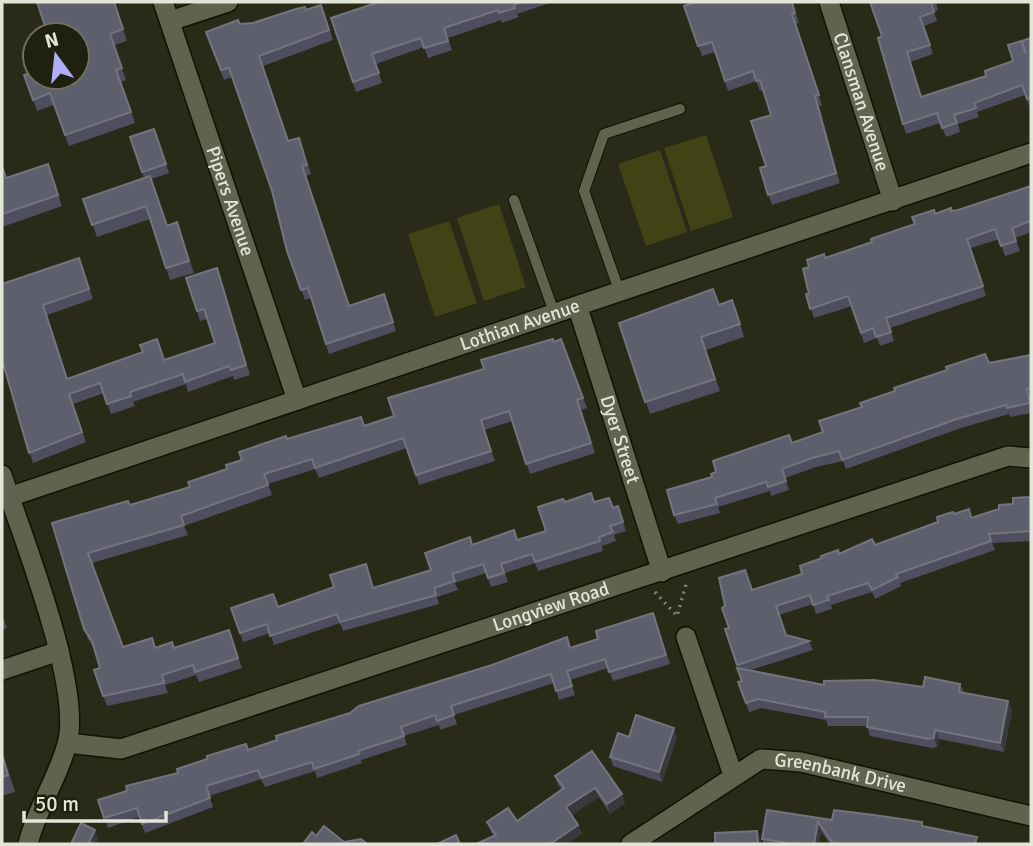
<svg xmlns="http://www.w3.org/2000/svg" width="1033" height="846" viewBox="0 0 1033 846" font-family="Signika,sans-serif">
	<rect width="100%" height="100%" fill="#292a18"/>
	<!-- green -->
	<g fill="#414216">
		<path d="M706,135L733,217L691,231L664,148Z"/>
		<path d="M660,150L687,232L646,246L618,164Z"/>
		<path d="M499,204L526,287L484,301L457,218Z"/>
		<path d="M449,221L477,303L435,317L408,234Z"/>
	</g>
	<g fill="none" stroke-linecap="round" stroke-linejoin="round">
		<defs>
			<g id="service">
				<path d="M514,200L555,315"/>
				<path d="M620,293L584,191L604,134L680,109"/>
			</g>
			<g id="minor">
				<path id="s1" d="M163,2L297,400"/>
				<path id="s2" d="M829,2L893,201"/>
				<path d="M170,21L228,2"/>
				<path id="s3" d="M578,308L662,572"/>
				<path d="M2,475C22,535 83,688 67,744C58,778 36,810 28,844"/>
				<path id="s4" d="M9,497L1031,153"/>
				<path d="M686,637L733,775"/>
				<path d="M2,670L59,651"/>
				<path id="s5" d="M68,743L121,749L1008,456L1031,458"/>
				<path id="s6" d="M631,844L761,759L801,762L1031,816"/>
			</g>
		</defs>
		<!-- service casing -->
		<use href="#service" stroke="#121303" stroke-width="12"/>
		<!-- minor casing -->
		<use href="#minor" stroke="#121303" stroke-width="22"/>
		<!-- path -->
		<path stroke="#808172" stroke-width="3.5" stroke-dasharray="2 5" stroke-linecap="butt" d="M655,592L677,616L687,581"/>
		<!-- service -->
		<use href="#service" stroke="#61634e" stroke-width="10"/>
		<!-- minor -->
		<use href="#minor" stroke="#61634e" stroke-width="19"/>
	</g>
	<!-- wall -->
	<g fill="#4e4e5f">
		<path d="M114,2L127,41L114,45L126,80L121,82L135,123L69,146L54,105L37,111L24,75L77,77Z"/>
		<path d="M379,2H550V3L517,14L519,17L502,23L501,20L448,38L452,50L428,58L424,47L376,64L382,83L356,92L331,18Z"/>
		<path d="M792,2L799,23L795,24L822,105L819,106L840,183L772,205L760,168L766,166L771,115L763,90L760,91L756,81L728,91L715,52L702,56L684,6Z"/>
		<path d="M870,2H936L938,10L934,12L937,21L924,26L933,54L910,62L922,97L986,76L1013,61L1026,53L1031,38V108H1030L1025,95L977,112L979,117L958,124L960,132L946,137L940,123L906,134L903,124L882,36Z"/>
		<path d="M321,5L333,40L263,66L288,141L299,138L311,174L306,176L349,306L384,294L396,331L329,354L311,298L305,300L287,251L272,191L232,77L224,80L206,32L253,23L306,10Z"/>
		<path d="M154,129L169,173L151,179L167,225L177,222L194,273L170,280L150,219L97,237L83,199L144,178L130,137Z"/>
		<path d="M48,164L62,206L2,227V165L6,178Z"/>
		<path d="M1031,186V232L1015,238L1020,251L1005,256L999,239L971,248L986,296L890,328L894,341L880,346L877,338L864,343L852,306L814,318L806,294H809V267L825,258L872,242L915,224L935,214L958,210Z"/>
		<path d="M79,258L93,299L47,315L67,378L164,360L215,343L207,319L200,321L186,278L217,268L250,375L234,380L233,376L188,392L186,384L133,402L135,406L111,414L104,393L73,404L86,442L33,463L2,359Z"/>
		<path d="M719,305L737,313L744,337L706,350L720,391L650,414L619,323Z"/>
		<path d="M561,339L587,408L581,410L595,453L530,474L512,421L484,430L495,461L419,485L407,448L319,478L315,469L268,484L272,495L184,526L188,535L92,563L123,647L174,648L229,630L242,668L199,682L196,675L165,685L168,693L107,706L94,670L100,668L95,649L88,639L84,629L52,523L130,505L190,487L287,439L364,426L394,416L484,369Z"/>
		<path d="M1031,355V413L1010,417L1009,414L961,428L846,469L843,461L816,467L785,478L789,490L771,496L770,491L718,507L720,513L678,524L674,515L712,477L792,443L823,432L989,363Z"/>
		<path d="M1031,497V541L992,543L995,550L900,583L901,586L875,599L872,592L831,605L832,609L816,614L813,604L779,615L786,635L809,641L813,650L751,670L824,685L923,687L960,684L964,693L1008,701L1012,710L1004,752L939,739L937,747L932,748L870,736L867,726H828L826,720L761,708L749,712L738,682L742,681L725,629L729,628L725,606L752,590L802,574L839,554L875,545L938,522L954,514L972,518Z"/>
		<path d="M565,502H595L613,508L618,506L626,531L614,535L616,541L602,546L603,551L538,571L535,563L505,573L508,582L491,587L486,573L455,583L458,590L437,597L439,604L343,631L340,623L274,645L270,633L243,642L231,608L278,607L374,588L431,570L472,545L517,540L546,531Z"/>
		<path d="M653,613L670,664L613,681L608,668L570,680L575,695L559,700L554,683L454,715L457,724L440,730L439,725L404,736L407,745L361,760L362,763L317,778L315,771L265,787L261,779L209,796L213,807L145,833L139,817L108,828L98,800L178,773L598,639Z"/>
		<path d="M2,614L7,628L2,630Z"/>
		<path d="M629,737H677L662,782L613,766L610,757Z"/>
		<path d="M592,751L625,803L610,814L599,797L571,815L578,825L582,834L494,836L491,832L487,822L517,821L562,790L558,785L555,776Z"/>
		<path d="M2,752L15,792L2,796Z"/>
		<path d="M767,810L832,820L924,826L980,844H830L821,831L819,844H764L762,839Z"/>
	</g>
	<!-- shaded-wall -->
	<g fill="#39393d">
		<path d="M815,96L819,106L840,183L836,173Z"/>
		<path d="M1008,701L1012,710L1004,752L1000,743Z"/>
		<path d="M674,728L677,737L662,782L659,772Z"/>
		<path d="M935,730L939,739L937,747L934,738Z"/>
		<path d="M595,788L599,797L569,817L566,807Z"/>
		<path d="M622,794L625,803L610,814L607,804Z"/>
		<path d="M818,822L821,831L819,844H814Z"/>
		<path d="M578,825L582,834L567,844H550Z"/>
		<path d="M95,830L98,839L96,844H90L89,842Z"/>
		<path d="M757,831L761,841V844H758Z"/>
	</g>
	<!-- building -->
	<g fill="#5e5f6c" stroke="#73747d" stroke-width="2">
		<path d="M37,2H114L123,29L110,34L122,68L116,70L131,112L65,135L50,93L33,100L24,75L35,71V77H77V35H48Z"/>
		<path d="M379,2H522L514,5L515,8L499,13L498,10L444,28L448,41L424,48L421,38L372,54L379,73L353,82L331,18Z"/>
		<path d="M696,2H792L795,13L792,14L819,95L815,96L836,173L768,195L760,168L766,166L751,121L771,115L760,80L756,81L753,71L725,81L712,42L698,46L684,6Z"/>
		<path d="M870,2H934L931,3L934,12L920,17L930,45L907,52L921,97L986,76L985,71L1013,61L1008,45L1021,41L1026,54L1022,41L1031,38V97L1027,99L1022,85L974,103L976,108L954,115L957,123L942,128L937,113L903,124L878,38L882,36Z"/>
		<path d="M321,5L329,30L259,56L288,141L299,138L307,165L302,166L349,306L384,294L393,322L326,344L308,288L301,290L287,251L272,191L229,68L221,70L206,32L238,20L240,24L253,23L296,9L305,7L306,10Z"/>
		<path d="M154,129L166,164L142,172L130,137Z"/>
		<path d="M48,164L58,195L2,214V166L6,178Z"/>
		<path d="M150,176L167,226L177,222L189,261L166,268L146,206L92,225L83,199Z"/>
		<path d="M1031,186V221L1012,228L1016,241L1001,246L995,229L967,239L983,286L886,318L891,332L876,337L873,328L861,333L848,296L810,309L806,294H809L803,269L809,267L807,260L824,254L825,258L872,242L871,239L915,224L912,217L934,210L935,214L951,208V211L958,210Z"/>
		<path d="M79,258L89,289L43,305L67,379L143,352L140,345L157,339L164,360L215,343L204,309L197,311L186,278L217,268L246,365L231,370L229,366L185,382L183,374L130,392L131,396L107,404L100,383L69,394L82,432L29,453L2,359V284Z"/>
		<path d="M713,289L719,305L732,300L740,324L701,337L715,379L645,402L619,323Z"/>
		<path d="M553,339L554,342L561,339L583,398L577,400L591,443L526,464L509,411L481,420L491,451L416,475L403,438L315,468L312,459L264,474L268,485L181,516L184,525L88,553L123,647L152,638L155,648L172,642L174,648L229,630L238,658L195,672L193,665L162,675L164,683L103,696L94,670L100,668L92,641L84,629L52,523L128,501L130,505L190,487L188,482L227,469L226,465L242,460L239,452L286,436L287,439L361,417L364,426L394,416L388,398L484,369L481,360Z"/>
		<path d="M985,354L989,363L1031,355V388L1027,389L1030,403L1007,408L1006,405L957,419L842,460L839,451L812,458L782,469L786,481L768,487L766,482L715,498L717,504L674,515L667,490L712,477L711,474L716,472L713,461L789,435L792,443L823,432L819,421L862,407L860,403L895,391L894,388L947,370L946,367Z"/>
		<path d="M591,493L594,502L609,498L613,508L618,506L623,522L610,526L613,532L599,537L600,541L535,562L532,554L501,564L504,573L488,578L483,564L452,574L455,581L434,588L436,595L340,622L337,614L270,636L267,624L240,633L231,608L273,594L278,607L334,587L330,575L366,564L373,588L431,570L425,553L470,537L472,545L514,530L517,540L546,531L538,507L563,499L565,502Z"/>
		<path d="M1031,497V531L989,534L991,541L896,574L898,577L872,590L868,583L827,596L829,600L813,605L810,595L776,606L786,635L809,641L737,665L725,629L729,628L722,608L725,606L719,578L745,570L752,590L802,574L800,566L822,558L821,556L838,550L839,554L872,539L875,545L938,522L937,517L953,512L954,514L969,509L971,518L999,509V505L1013,504V498Z"/>
		<path d="M653,613L666,655L609,672L605,659L567,671L572,686L556,691L551,674L451,706L454,715L437,721L435,715L401,727L404,736L358,751L359,754L314,769L312,762L261,778L258,770L206,786L210,798L142,824L137,808L104,818L98,800L127,791L126,786L178,773L177,769L207,759V756L246,744L248,750L277,740L276,736L350,713L359,706L492,665L567,637L570,648L598,639L596,631Z"/>
		<path d="M737,668L824,685V681L874,680L923,687L925,677L960,684L959,692L1008,701L1000,743L935,730L934,738L929,739L867,727L868,717H825V712L758,699L746,703L738,682L742,681Z"/>
		<path d="M636,715L674,728L659,772L610,757L618,733L629,737Z"/>
		<path d="M592,751L622,794L607,804L595,788L566,807L578,825L550,844H476L496,835L487,822L508,808L517,821L564,788L555,776Z"/>
		<path d="M2,754L8,775L2,777Z"/>
		<path d="M767,810L832,820L834,810L874,815L922,822V826L977,837L975,844H833L818,822L814,844H795L762,839Z"/>
		<path d="M81,823L95,830L89,842L93,844H71Z"/>
		<path d="M324,826L344,842L361,839L367,844H303L312,832L316,836Z"/>
		<path d="M757,831L758,844H715V833Z"/>
		<path d="M456,835L460,844H437Z"/>
	</g>
	<g text-anchor="middle" dominant-baseline="central" stroke-width="5" stroke-linejoin="round" paint-order="stroke">
		<!-- street labels -->
		<g font-size="19" fill="#e4e5d9" stroke="#20200e">
			<text stroke="none"><textPath href="#s2" startOffset="105">Clansman Avenue</textPath></text>
			<text stroke="none"><textPath href="#s1" startOffset="210">Pipers Avenue</textPath></text>
			<text stroke="none"><textPath href="#s4" startOffset="539">Lothian Avenue</textPath></text>
			<text stroke="none"><textPath href="#s3" startOffset="138">Dyer Street</textPath></text>
			<text stroke="none"><textPath href="#s5" startOffset="506">Longview Road</textPath></text>
			<text stroke="none"><textPath href="#s6" startOffset="236">Greenbank Drive</textPath></text>
		</g>
	</g>
	<!-- border -->
	<rect width="1033" height="846" fill="none" stroke="#e4e5d9" stroke-width="7"/>
	<!-- north arrow -->
	<g transform="translate(56 56) rotate(345)"><circle r="33" fill="#20200e" stroke="#6e6f5f" stroke-width="2"/>
	<path d="M0-5L12 26L0 18L-12 26Z" fill="#afaefa"/>
	<text y="-10" font-size="19" font-weight="bold" text-anchor="middle" fill="#e4e5d9">N</text>
	</g>
	<!-- scale -->
	<path d="M24 811v10h142v-10" fill="none" stroke="#e4e5d9" stroke-width="3.5"/>
	<text x="35" y="811" font-size="21" fill="#e4e5d9" stroke="#20200e" stroke-width="5" paint-order="stroke">50 m</text>
</svg>
